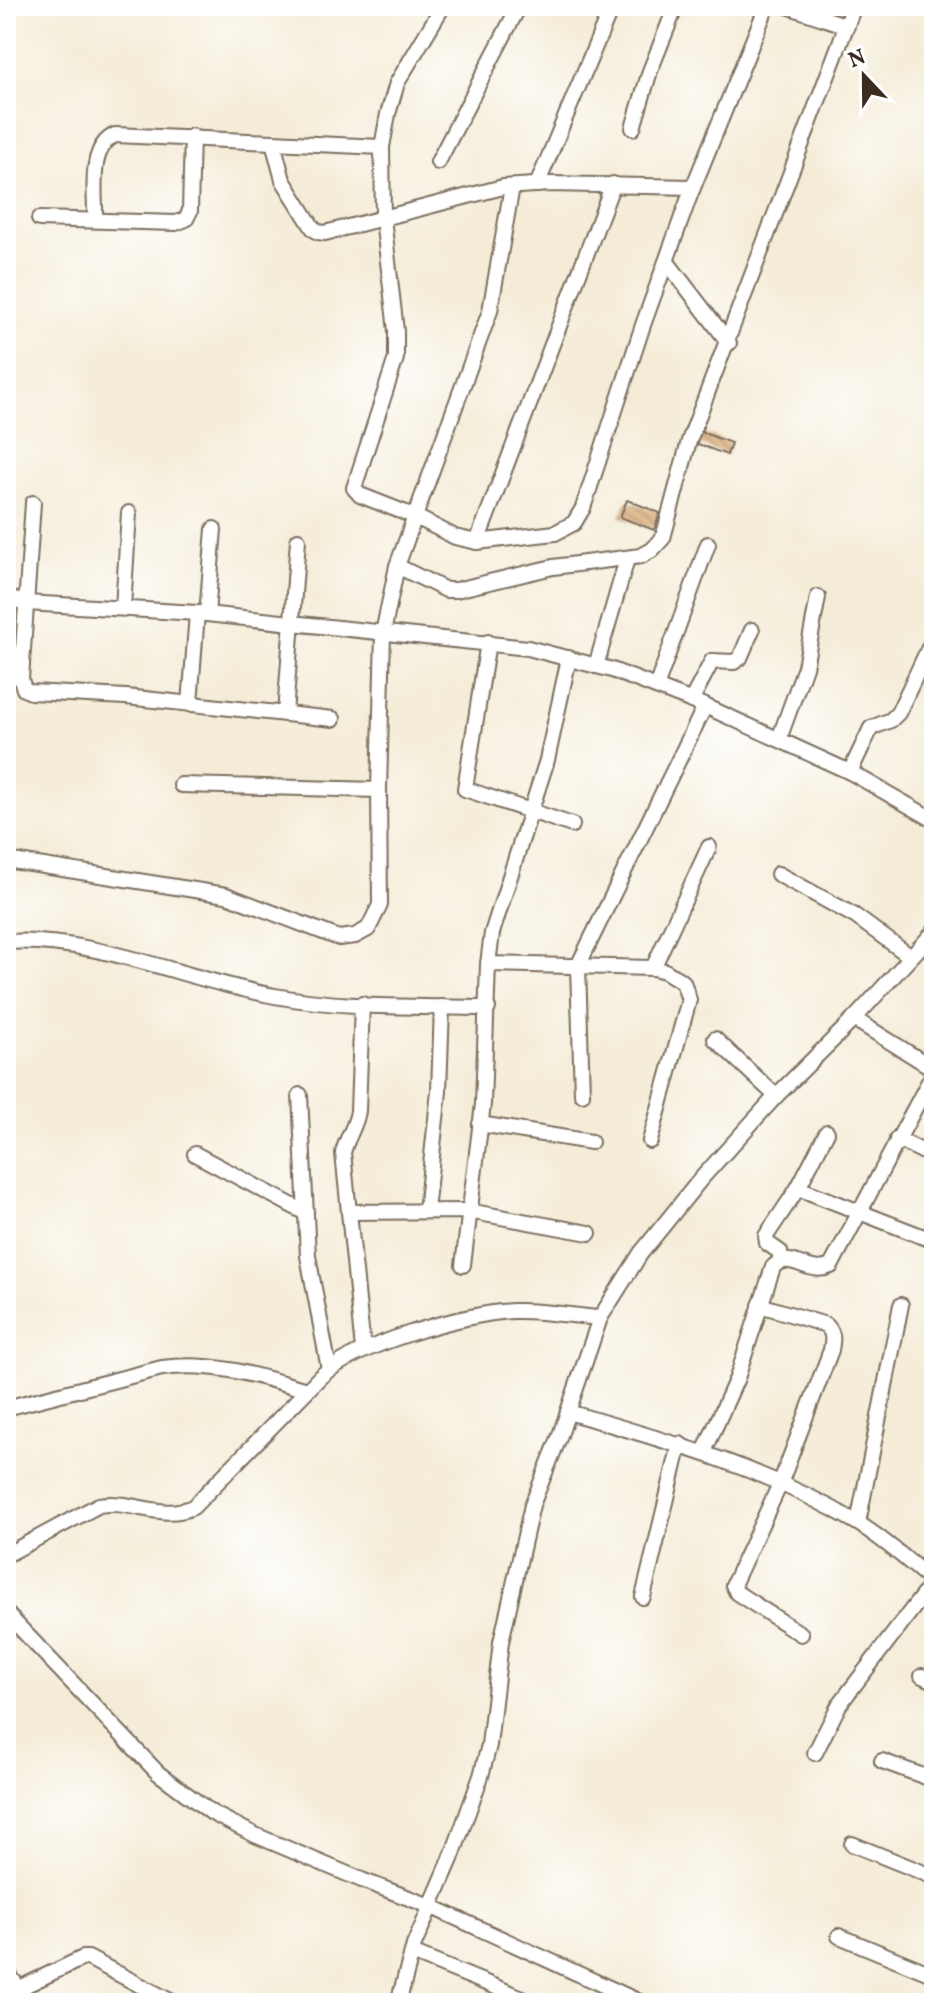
<svg xmlns="http://www.w3.org/2000/svg" width="940" height="2009" viewBox="0 0 940 2009" font-family="Vollkorn,serif">
	<defs>
		<pattern id="building-back-hatch" width="6" height="6" patternUnits="userSpaceOnUse" patternTransform="scale(2)"><rect width="6" height="6" fill="#d8aa76"/><path d="M-1 5l2 2M0 0l6 6M5-1l2 2" fill="none" stroke="#b08b60"/></pattern>
	</defs>
	<rect width="100%" height="100%" fill="#fff"/>
	<filter id="ink" filterUnits="userSpaceOnUse"><feTurbulence type="fractalNoise" baseFrequency=".0125" numOctaves="2"/><feDisplacementMap in="SourceGraphic" scale="16" xChannelSelector="R" yChannelSelector="G"/><feConvolveMatrix kernelMatrix="1 2 1 2 8 2 1 2 1" color-interpolation-filters="sRGB"/></filter>
	<filter id="wash" filterUnits="userSpaceOnUse"><feTurbulence type="fractalNoise" baseFrequency=".006" numOctaves="4" result="noise"/><feDisplacementMap in="SourceGraphic" scale="32" xChannelSelector="R" yChannelSelector="G"/><feGaussianBlur stdDeviation="1.8" result="paint"/><feColorMatrix in="noise" values="0 0 0 0 0 0 0 0 0 0 0 0 0 0 0 0 0 1.4 0 .05"/><feComposite in="paint" operator="in"/></filter>
	<g filter="url(#wash)">
		<rect width="100%" height="100%" fill="#f4ecd7"/>
		<g id="blocks">
			<!-- building -->
			<g fill="url(#building-back-hatch)">
				<path d="M814,6H847L843,17Z"/>
				<path d="M696,430L731,443L727,455L692,442Z"/>
				<path d="M627,500L660,513L654,530L620,517Z"/>
			</g>
		</g>
	</g>
	<g filter="url(#ink)">
		<use href="#blocks" fill-opacity="0" stroke="#7c6e5f" stroke-width="2"/>
		<g fill="none" stroke-linecap="round" stroke-linejoin="round">
			<defs>
				<g id="street">
					<path d="M443,6L397,83L388,114L382,147L383,218L396,331V358L354,488L360,495L416,517L455,537L477,542L555,533L574,523L583,508L643,325L690,195L767,6"/>
					<path d="M787,6L847,26"/>
					<path d="M633,128L650,71L676,6"/>
					<path d="M273,142L283,180L313,228L318,232L325,233L503,187L550,184L693,187"/>
					<path d="M438,162L519,6"/>
					<path d="M537,185L612,6"/>
					<path d="M39,219L176,223L186,219L190,211L192,136"/>
					<path d="M95,220C96,194 87,148 115,135L382,147"/>
					<path d="M667,262L729,343"/>
					<path d="M33,503L21,679L24,689L31,692L126,697L333,719"/>
					<path d="M477,542L613,184"/>
					<path d="M397,566L446,590H456L553,567L641,556L652,550L663,538L689,441L854,6"/>
					<path d="M6,597L26,603L197,613L528,648L612,670L705,706L850,772L934,820"/>
					<path d="M123,608L129,513"/>
					<path d="M207,614L214,529"/>
					<path d="M488,642L465,789L572,825"/>
					<path d="M596,666L627,559"/>
					<path d="M656,687L708,544"/>
					<path d="M691,701L712,661L734,662L740,658L752,630"/>
					<path d="M190,704L197,613"/>
					<path d="M285,714L298,540"/>
					<path d="M779,739L805,667L818,597"/>
					<path d="M850,772L871,728L891,720L898,713L934,637"/>
					<path d="M181,785L379,790"/>
					<path d="M6,860L226,895L339,938L355,936L368,929L380,905L379,790L383,633L397,566L490,311L512,187"/>
					<path d="M778,874L855,916L911,957"/>
					<path d="M6,942C98,937 185,980 275,996C344,1009 418,1006 488,1008"/>
					<path d="M488,964L653,968L665,971L683,982L689,1000L650,1141"/>
					<path d="M653,968L709,847"/>
					<path d="M362,1004L358,1111C356,1127 346,1138 343,1153L363,1350"/>
					<path d="M854,1019L934,1069"/>
					<path d="M715,1039L776,1096"/>
					<path d="M582,1094L578,966L705,706"/>
					<path d="M300,1095L308,1256L329,1369"/>
					<path d="M480,1124L591,1142"/>
					<path d="M897,1139L934,1157"/>
					<path d="M195,1154L306,1213"/>
					<path d="M798,1188L934,1241"/>
					<path d="M426,1211L439,1091L442,1007"/>
					<path d="M349,1212L468,1211L589,1233"/>
					<path d="M780,1261V1252L767,1243L766,1236L798,1188L827,1132"/>
					<path d="M463,1265L483,1104L488,964L492,933L547,760L569,658"/>
					<path d="M760,1305L826,1325C834,1333 833,1339 831,1350L780,1484L733,1585L737,1593L801,1634"/>
					<path d="M6,1408L162,1368C214,1361 258,1376 307,1390"/>
					<path d="M568,1412C668,1441 765,1468 856,1522C883,1538 909,1562 934,1582"/>
					<path d="M704,1452L737,1378L773,1267C791,1249 807,1277 831,1266L934,1072"/>
					<path d="M858,1523L901,1305"/>
					<path d="M6,1555L99,1505C131,1499 161,1521 193,1507L320,1377C355,1345 465,1313 513,1311C542,1310 572,1316 600,1318"/>
					<path d="M925,1575L934,1538"/>
					<path d="M643,1597L680,1444"/>
					<path d="M6,1613L158,1773L212,1813L255,1835L364,1881L430,1906L642,2003"/>
					<path d="M922,1676L934,1681"/>
					<path d="M815,1753L839,1705L933,1582"/>
					<path d="M882,1761L934,1780"/>
					<path d="M852,1844L934,1877"/>
					<path d="M839,1936L934,1975"/>
					<path d="M412,1953L535,2003"/>
					<path d="M6,1971L21,1991"/>
					<path d="M28,2003L22,1995L24,1986L83,1958H88L174,2003"/>
					<path d="M398,2003L414,1945L451,1859L481,1776L489,1745L501,1642L532,1505L559,1438L600,1318L641,1253L700,1180L776,1096L854,1019L934,932"/>
				</g>
			</defs>
			<!-- street casing -->
			<use href="#street" stroke="#7c6e5f" stroke-width="18"/>
			<!-- street -->
			<use href="#street" stroke="#fff" stroke-width="14"/>
		</g>
	</g>
	<!-- margin -->
	<rect width="940" height="2009" fill="none" stroke="#fff" stroke-width="32"/>
	<!-- north arrow -->
	<g transform="translate(864 76) rotate(338)" stroke="#ffffff" stroke-width="6" paint-order="stroke">
	<path d="M0-6L14 30L0 20L-14 30Z" fill="#3b2a1e"/>
	<text y="-12" font-size="22" font-weight="bold" text-anchor="middle" fill="#3b2a1e">N</text>
	</g>
</svg>
